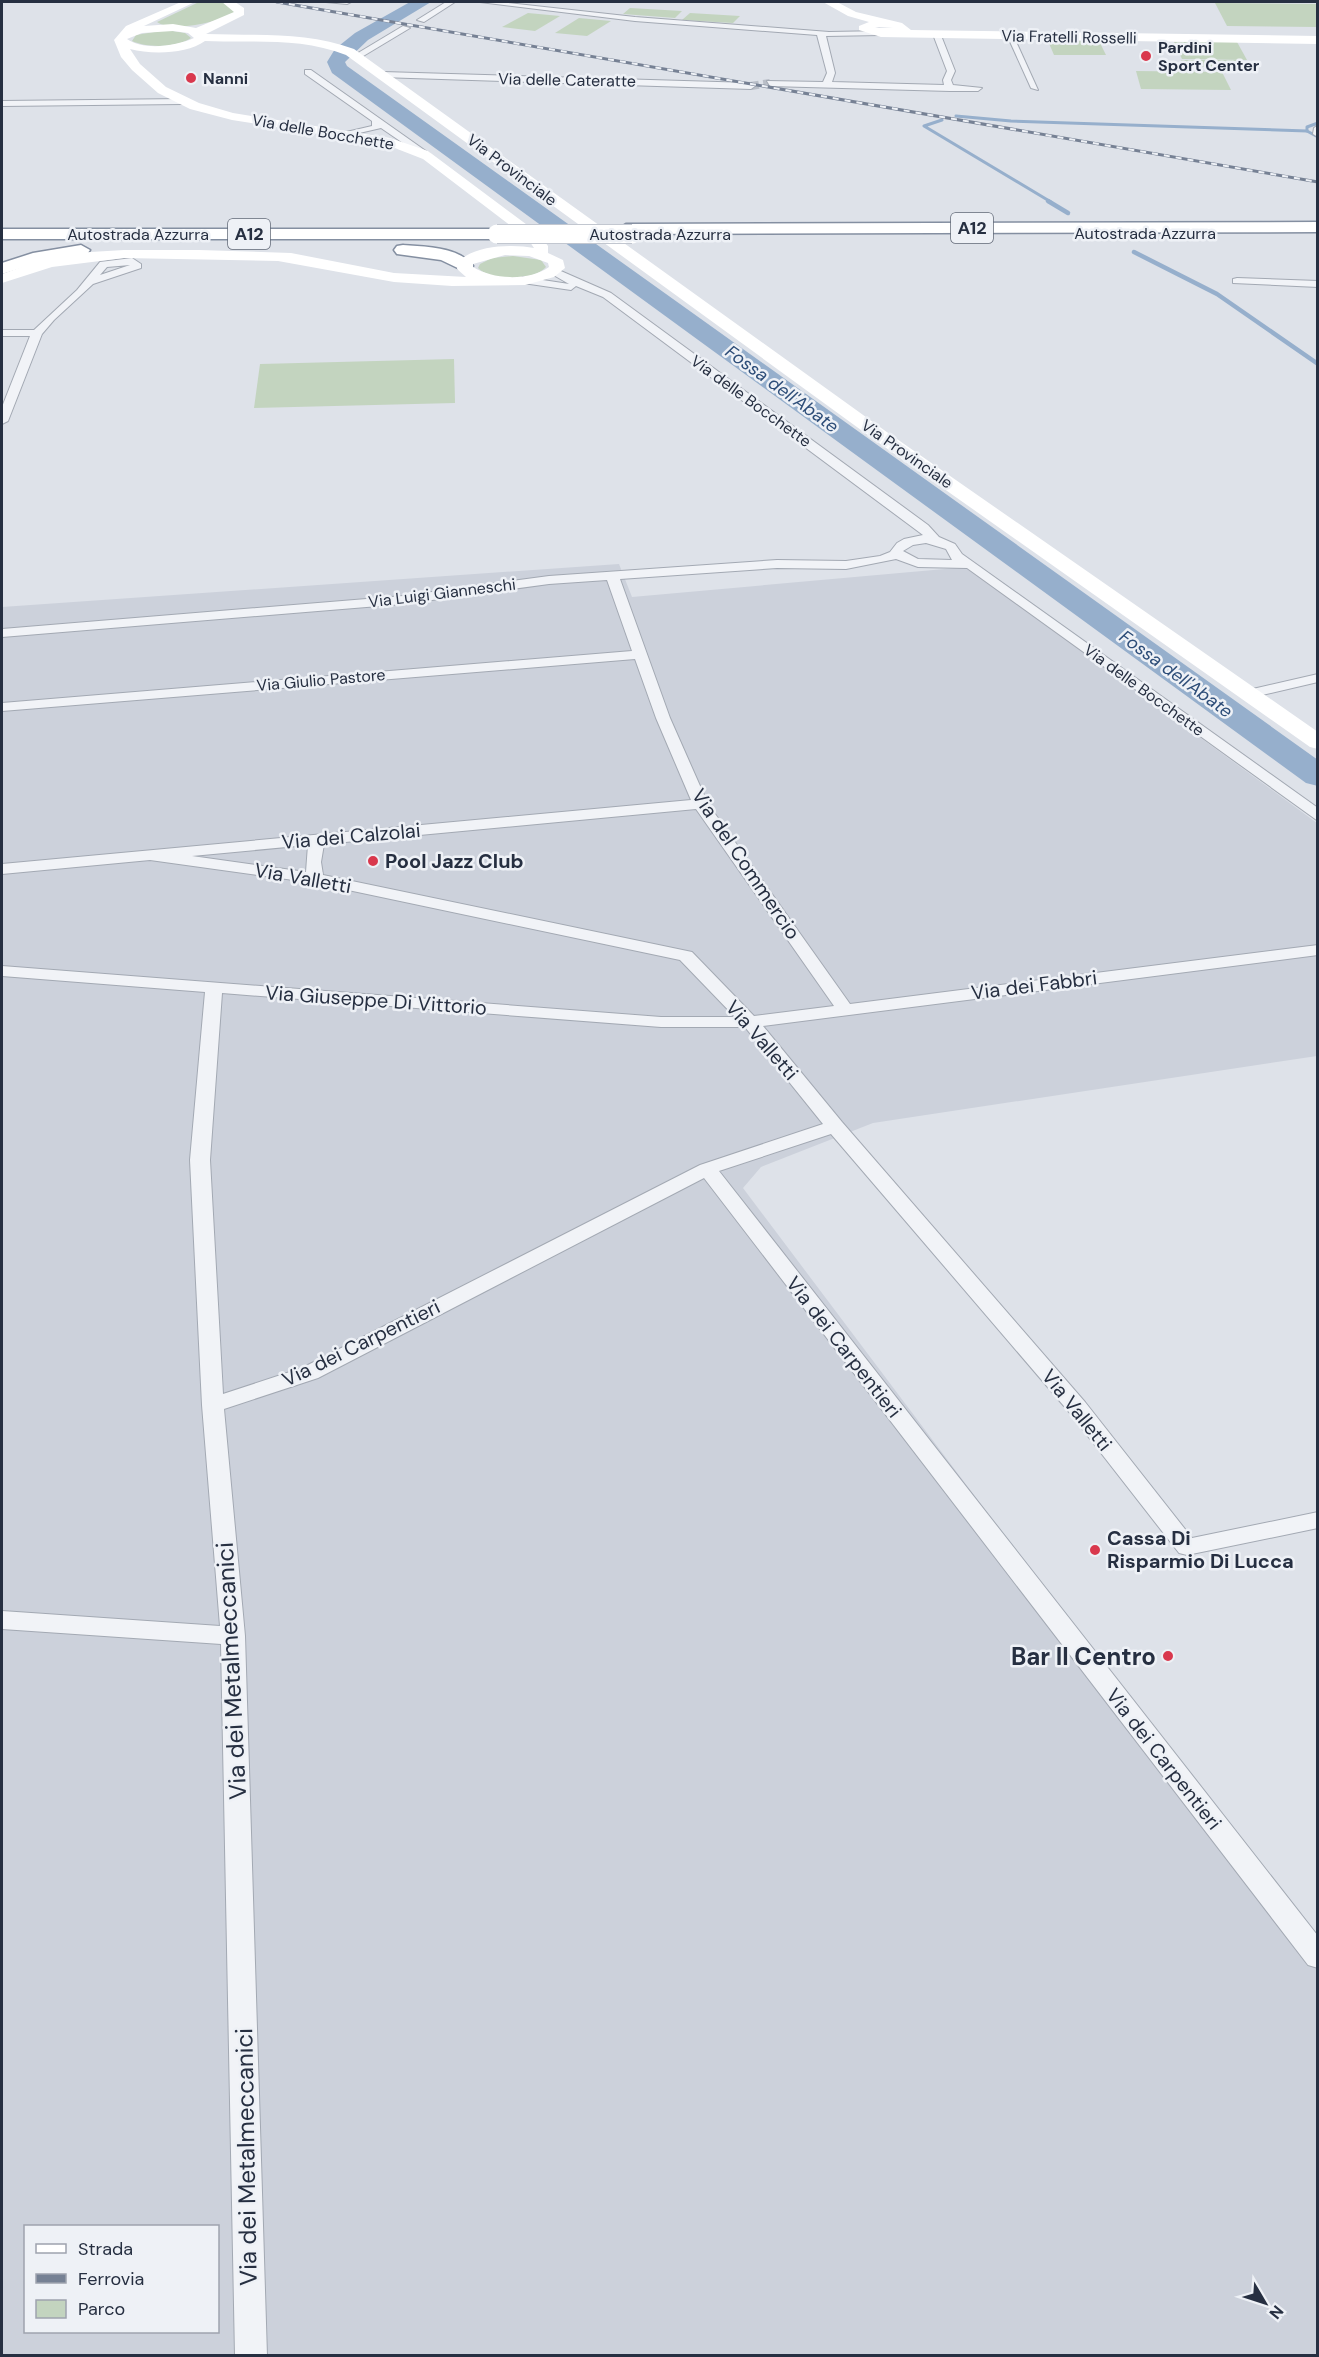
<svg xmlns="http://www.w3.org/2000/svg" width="1319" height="2357" viewBox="0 0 1319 2357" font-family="'DM Sans',sans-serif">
	<rect width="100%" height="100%" fill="#dee2e9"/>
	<!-- built -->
	<path fill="#ccd1db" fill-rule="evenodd" d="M619,564L632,597L967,567L1317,823V1056L873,1123L761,1167L743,1188L1317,1951V2355L2,2356V607ZM26,2226H218V2332H26Z"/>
	<!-- green -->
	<g fill="#c3d4bf">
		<path d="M199,2H223L236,11C223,22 170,33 157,22Z"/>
		<path d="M1215,3L1317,4V27L1227,26Z"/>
		<path d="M630,8L682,11L675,18L623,14Z"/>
		<path d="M528,13L560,16L535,31L502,27Z"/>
		<path d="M690,13L740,16L733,23L682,20Z"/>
		<path d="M579,18L611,21L587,36L555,33Z"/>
		<path d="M166,30L185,33L191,38C176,48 147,48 132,41L136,35Z"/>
		<path d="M1048,41H1099L1106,55H1054Z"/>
		<path d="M1174,42H1237L1247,60L1182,59Z"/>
		<path d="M1181,60H1236L1240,67H1184Z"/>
		<path d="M1136,71L1222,72L1231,90L1141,89Z"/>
		<path d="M513,256L541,260L546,267C534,281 491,282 478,268L480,264L492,258Z"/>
		<path d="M454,359L455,403L254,408L260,364Z"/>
	</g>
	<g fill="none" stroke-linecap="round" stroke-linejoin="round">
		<!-- stream-far1 -->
		<g stroke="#96afcc" stroke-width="3">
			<path d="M956,116L1011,121L1307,131L1318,137"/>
			<path d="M942,120L924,126L1051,202"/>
			<path d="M1307,131V127L1318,123"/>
		</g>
		<!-- stream -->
		<g stroke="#96afcc" stroke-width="4.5">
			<path d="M1048,201L1068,213"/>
			<path d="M1134,252L1217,294L1318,364"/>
		</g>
		<!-- river -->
		<path fill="#96afcc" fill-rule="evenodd" d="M410,2H431L368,40L345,62L347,66L1318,760V786L1306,783L332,73L327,62L335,49L355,33Z"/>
		<!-- street-tunnel -->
		<path stroke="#b9bec7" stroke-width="8" stroke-dasharray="8 4.5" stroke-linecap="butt" d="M751,86L770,83"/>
		<defs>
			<g id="street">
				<path d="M326,2H351L347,4Z"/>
				<path d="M446,2H455L424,22L417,20Z"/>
				<path d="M480,2H500L635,17L829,32L884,31L881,35L826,36L835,73L832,82L944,85L943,80L947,71L934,37L941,34L945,36L942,38L955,71L951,80L953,85L982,88L978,91H950L770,86L767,81L823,82L827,73L817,35L635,21Z"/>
				<path d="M403,26L410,28L360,58L353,56Z"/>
				<path d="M1007,35L1014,37L1038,90L1031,88Z"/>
				<path d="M305,70H311L430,154L422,156L381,128L342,137V133L372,126V121L305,74Z"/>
				<path d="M383,72L751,83L755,86L751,89L380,77Z"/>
				<path d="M185,99L182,104L2,106V101Z"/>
				<path d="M1318,125V137L1313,134L1314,128Z"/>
				<path d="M132,258L141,264V268L93,284L54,320L42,334L8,421L2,424V407L30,336H2V330H34L77,290L100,262ZM130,265L100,275L107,267Z"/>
				<path d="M554,268L611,293L928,525L939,537L955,544L962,554L1318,808V821L967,568L918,567L896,559L846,569L777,568L620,579L670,718L708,804L850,1004L1318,945V955L763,1026L842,1122L1085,1402L1192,1538L1318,1512V1528L1187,1555L1179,1553L1069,1412L831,1134L719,1171L1318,1936V1968L1308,1965L704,1178L318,1378L224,1409L245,1636L267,2356H235L221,1644L2,1629V1611L220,1626L202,1405L190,1160L205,992L2,976V966L661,1017H735L680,960L315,883L150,860L2,874V864L691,800L656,718L635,659L2,711V703L632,651L607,580L549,584L403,604L2,637V629L403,596L549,576L777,560L846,561L880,556L890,552L897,543L904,539L923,535L603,297L576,286L571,290L523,283L518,280L523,277L569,284L550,273L549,271ZM926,543L946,549L952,560L918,559L903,551L913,545ZM696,809L834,1006L754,1016L692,952L323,875L321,862L324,844ZM308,845L306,872L192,856ZM222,993L661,1027H745L823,1124L700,1165L302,1368L223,1394L210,1160Z"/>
				<path d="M1237,278L1318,281V287L1233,283V279Z"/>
				<path d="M1318,674V682L1249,698L1242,694L1244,691Z"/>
			</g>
			<g id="highway">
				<path d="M1318,222V232L626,234L618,229L626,224Z"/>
				<path d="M2,229H497L505,234L497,239H2Z"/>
				<path d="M81,245L90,250L87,254L37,263L2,274V263L33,253Z"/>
				<path d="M403,245C425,247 458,246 473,266L464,271L441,260L397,254L394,250L397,246Z"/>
			</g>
		</defs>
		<!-- street casing -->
		<use href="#street" stroke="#a3a9b3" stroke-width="2"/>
		<!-- highway casing -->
		<use href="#highway" stroke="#848fa1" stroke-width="3"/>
		<!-- street -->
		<use href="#street" fill="#f1f3f7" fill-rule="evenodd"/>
		<!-- secondary -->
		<g fill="#fff" fill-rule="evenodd">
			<path d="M181,2H195L144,26L173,24L196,28L234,12L222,2H235L244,8V15L206,34C257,36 306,31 354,49L884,430L1318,732V749L1310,747L872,438L346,55C300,37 253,43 205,41C187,54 152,55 130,49L140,64L166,87L199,103L233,113L390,138L428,151L538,233L548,246V253L563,260L565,268L554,277L525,285L452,286L394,282L278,261L124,258L52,267L2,283V274L44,259L74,253L124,250H199L291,253L394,273L466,277L457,269L458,262C474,245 513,244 534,248L528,239L423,159L387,145L232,120L190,109L158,93L132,70L121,57L114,40L126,26ZM173,31L188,33L194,38C176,46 144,51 127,39L142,33ZM505,255L529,256L548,263L549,267C529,281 494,280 473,267V264Z"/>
			<path d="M823,2H837L856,12L902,23L911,30L1318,36V44L881,37L859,30V26L869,22L848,16ZM879,27L893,28H875Z"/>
		</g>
		<!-- highway -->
		<use href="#highway" fill="#fff" fill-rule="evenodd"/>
		<defs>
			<path id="rail" d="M277,2L1318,182"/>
		</defs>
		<!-- rail casing -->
		<use href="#rail" stroke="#768194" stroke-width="3"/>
		<!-- rail -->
		<use href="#rail" stroke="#eef1f6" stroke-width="2" stroke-dasharray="6" stroke-linecap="butt"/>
		<defs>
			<path id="highway-bridge" d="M497,234H632"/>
		</defs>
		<!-- highway-bridge casing -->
		<use href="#highway-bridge" stroke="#848fa1" stroke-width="20" stroke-linecap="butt"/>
		<!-- highway-bridge -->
		<use href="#highway-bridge" stroke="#fff" stroke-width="19"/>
	</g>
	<!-- markers -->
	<g fill="#d9384d" stroke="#eef1f6" stroke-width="2">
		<circle cx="1146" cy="56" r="6"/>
		<circle cx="191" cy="78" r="6"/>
		<circle cx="373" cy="861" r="6"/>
		<circle cx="1095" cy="1550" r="6"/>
		<circle cx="1168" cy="1656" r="6"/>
	</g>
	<g text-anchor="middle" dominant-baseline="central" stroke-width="5" stroke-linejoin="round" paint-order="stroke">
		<!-- far-street labels -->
		<g font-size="16" fill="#262f41" stroke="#eef1f6">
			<text transform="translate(1069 37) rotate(1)">Via Fratelli Rosselli</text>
			<text transform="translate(567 80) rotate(1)">Via delle Cateratte</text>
			<text transform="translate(323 132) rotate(10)">Via delle Bocchette</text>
			<text transform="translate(512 170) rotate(37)">Via Provinciale</text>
			<text x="1145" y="233">Autostrada Azzurra</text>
			<text x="138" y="234">Autostrada Azzurra</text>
			<text x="660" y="234">Autostrada Azzurra</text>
			<text transform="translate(751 401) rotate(36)">Via delle Bocchette</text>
			<text transform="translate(907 454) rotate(35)">Via Provinciale</text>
			<text transform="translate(442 593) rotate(-7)">Via Luigi Gianneschi</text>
			<text transform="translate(321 680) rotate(-5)">Via Giulio Pastore</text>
			<text transform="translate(1144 690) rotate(36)">Via delle Bocchette</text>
		</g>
		<!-- far-poi labels -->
		<g font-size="16" font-weight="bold" fill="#262f41" stroke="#eef1f6" text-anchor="start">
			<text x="1158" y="47">Pardini<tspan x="1158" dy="18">Sport Center</tspan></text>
			<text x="203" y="78">Nanni</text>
		</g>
		<!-- shield labels -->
		<g fill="#eef1f6" stroke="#626977" stroke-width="1.5">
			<rect x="951" y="213" width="42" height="30" rx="4.5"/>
			<rect x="228" y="219" width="42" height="30" rx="4.5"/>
		</g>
		<g font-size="18" font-weight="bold" fill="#262f41">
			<text x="972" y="228">A12</text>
			<text x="249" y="234">A12</text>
		</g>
		<!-- far-water labels -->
		<g font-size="18" font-style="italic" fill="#2d4d78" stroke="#eef1f6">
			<text transform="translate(782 389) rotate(36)">Fossa dell'Abate</text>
			<text transform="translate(1176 674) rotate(36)">Fossa dell'Abate</text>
		</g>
		<!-- street labels -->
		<g font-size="20" fill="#262f41" stroke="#eef1f6">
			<text transform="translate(351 836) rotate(-5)">Via dei Calzolai</text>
			<text transform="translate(746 864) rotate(56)">Via del Commercio</text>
			<text transform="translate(303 878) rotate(10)">Via Valletti</text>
			<text transform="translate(1034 985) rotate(-7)">Via dei Fabbri</text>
			<text transform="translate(376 1000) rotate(4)">Via Giuseppe Di Vittorio</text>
			<text transform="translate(762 1040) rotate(49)">Via Valletti</text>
			<text transform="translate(361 1343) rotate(-26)">Via dei Carpentieri</text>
			<text transform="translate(844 1347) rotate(52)">Via dei Carpentieri</text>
			<text transform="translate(1077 1410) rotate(51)">Via Valletti</text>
			<text transform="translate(1164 1759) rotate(52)">Via dei Carpentieri</text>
		</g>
		<!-- poi labels -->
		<g font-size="20" font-weight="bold" fill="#262f41" stroke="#eef1f6" text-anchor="start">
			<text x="385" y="861">Pool Jazz Club</text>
			<text x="1107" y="1538">Cassa Di<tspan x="1107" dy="23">Risparmio Di Lucca</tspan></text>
		</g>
		<!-- near-poi labels -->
		<g font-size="24" font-weight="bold" fill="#262f41" stroke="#eef1f6" text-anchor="end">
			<text x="1156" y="1656">Bar Il Centro</text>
		</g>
		<!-- near-street labels -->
		<g font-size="24" fill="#262f41" stroke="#eef1f6">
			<text transform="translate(231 1671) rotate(-93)">Via dei Metalmeccanici</text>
			<text transform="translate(246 2157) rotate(-91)">Via dei Metalmeccanici</text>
		</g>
	</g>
	<!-- border -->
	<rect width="1319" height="2357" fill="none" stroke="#262f41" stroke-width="6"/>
	<!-- legend -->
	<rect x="24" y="2225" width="195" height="108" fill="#eef1f6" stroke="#9ea3ae" stroke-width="1.5"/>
	<rect x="36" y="2244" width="30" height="9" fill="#ffffff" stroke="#9ea3ae" stroke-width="1.5"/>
	<text x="78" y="2255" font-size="18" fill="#262f41">Strada</text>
	<rect x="36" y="2274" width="30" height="9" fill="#768194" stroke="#9ea3ae" stroke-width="1.5"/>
	<text x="78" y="2285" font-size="18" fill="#262f41">Ferrovia</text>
	<rect x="36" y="2300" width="30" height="18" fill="#c3d4bf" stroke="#9ea3ae" stroke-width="1.5"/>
	<text x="78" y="2315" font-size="18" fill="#262f41">Parco</text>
	<!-- north arrow -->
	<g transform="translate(1265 2303) rotate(129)" stroke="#eef1f6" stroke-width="4.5" paint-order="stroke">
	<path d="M0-4.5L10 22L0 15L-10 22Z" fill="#262f41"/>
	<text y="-9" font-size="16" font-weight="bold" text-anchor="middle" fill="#262f41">N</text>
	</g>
</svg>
